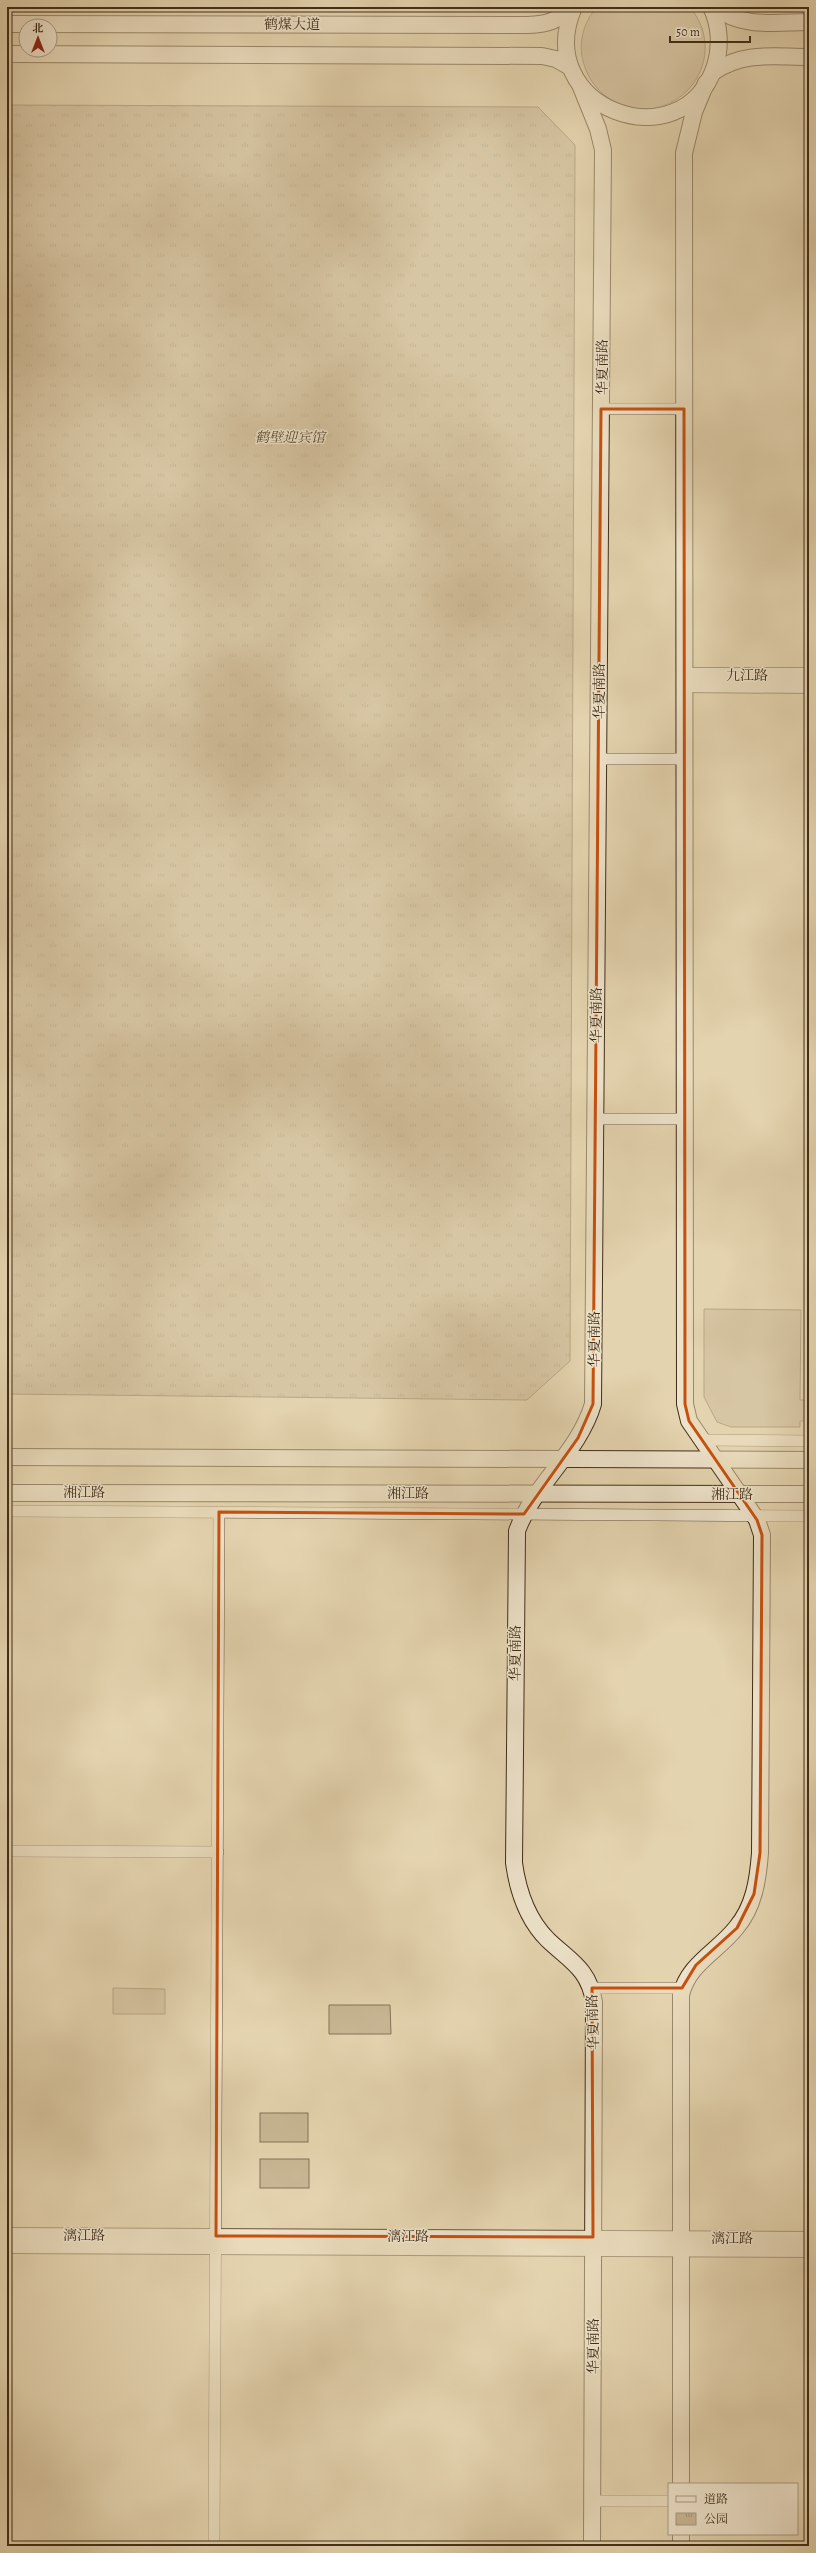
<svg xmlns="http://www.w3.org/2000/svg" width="816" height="2553" viewBox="0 0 816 2553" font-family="Alegreya,'Noto Serif SC',serif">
	<defs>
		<pattern id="park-tufts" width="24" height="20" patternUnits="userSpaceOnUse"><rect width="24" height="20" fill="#c8b794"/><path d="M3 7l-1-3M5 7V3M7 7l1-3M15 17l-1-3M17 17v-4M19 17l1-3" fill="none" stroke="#a49578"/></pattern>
	</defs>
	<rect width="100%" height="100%" fill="#e3d3ae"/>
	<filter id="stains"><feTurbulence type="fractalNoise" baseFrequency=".005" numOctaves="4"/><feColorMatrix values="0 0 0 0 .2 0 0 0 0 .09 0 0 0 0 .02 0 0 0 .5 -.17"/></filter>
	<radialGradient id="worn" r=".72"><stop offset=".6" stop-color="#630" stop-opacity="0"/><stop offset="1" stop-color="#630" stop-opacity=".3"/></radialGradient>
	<!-- green -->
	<g fill="#c8b794" stroke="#857256">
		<path d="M597,7H690C735,63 671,136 610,99C596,90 587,77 583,61C578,42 584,21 597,7Z"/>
		<path d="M704,1309L801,1310L800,1400H809V1421H800V1427H731L717,1422L704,1397Z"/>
		<path d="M113,1988L165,1989V2014H113Z"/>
		<path d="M329,2005H390L391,2034H329Z"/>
		<rect x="260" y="2113" width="48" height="29"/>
		<rect x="260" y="2159" width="49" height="29"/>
	</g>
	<!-- park -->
	<path fill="url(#park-tufts)" stroke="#857256" d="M7,105L538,107L575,145L570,1361L527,1400L7,1394Z"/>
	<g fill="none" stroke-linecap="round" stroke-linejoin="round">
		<defs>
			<g id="minor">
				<path d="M601,409H684"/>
				<path d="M598,759H684"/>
				<path d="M595,1119H685"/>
				<path d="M702,1440L809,1441"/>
				<path d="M7,1511L809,1516"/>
				<path d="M7,1851L218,1852"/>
				<path d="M592,1988H682"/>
				<path d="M592,2501H669"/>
				<path d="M214,2546L219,1512"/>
			</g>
			<g id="tertiary">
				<path d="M684,675H809"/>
				<path d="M684,685L809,686"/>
				<path d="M7,2235L809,2239"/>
				<path d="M7,2246L809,2250"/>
			</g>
			<g id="secondary">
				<path d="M574,7C530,108 682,164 715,66C721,47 720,25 711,7"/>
				<path d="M716,7C741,29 778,22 809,22"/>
				<path d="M7,24L528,25C550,24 556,21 572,7"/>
				<path d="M7,54L542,56L556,59L570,67"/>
				<path d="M713,72C745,51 772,57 809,57"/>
				<path d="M581,87L598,129L603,150L593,1404C579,1452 534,1484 517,1531L514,1863C518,1892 527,1919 548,1940C570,1961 589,1969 594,2002L592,2546"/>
				<path d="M7,1457L809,1460"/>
				<path d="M7,1493L809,1494"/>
				<path d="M681,2484V1995C688,1964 717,1952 736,1928C754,1907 758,1880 760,1853L762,1535L757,1520L689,1421L685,1404L684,153L694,112L706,83"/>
				<path d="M681,2534V2546"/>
			</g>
		</defs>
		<!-- minor casing -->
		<use href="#minor" stroke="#6a573e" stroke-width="12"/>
		<!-- tertiary casing -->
		<use href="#tertiary" stroke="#6a573e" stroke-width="16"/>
		<!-- secondary casing -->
		<use href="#secondary" stroke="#422e18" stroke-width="18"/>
		<!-- minor -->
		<use href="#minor" stroke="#ede2ca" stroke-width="11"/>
		<!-- tertiary -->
		<use href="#tertiary" stroke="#ede2ca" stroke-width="14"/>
		<!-- secondary -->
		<use href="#secondary" stroke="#ede2ca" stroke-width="16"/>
	</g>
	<!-- marked area -->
	<path d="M0 0H816V2553H0ZM601,409H684L685,1404L689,1421L757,1520L762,1535L760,1853L754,1894L737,1928L696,1965L682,1988H592L593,2237L216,2236L219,1512L524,1514L578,1438L593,1404Z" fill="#e3d3ae" fill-opacity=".55" fill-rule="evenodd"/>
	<path fill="none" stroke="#c7500e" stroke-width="3" stroke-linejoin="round" d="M601,409H684L685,1404L689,1421L757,1520L762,1535L760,1853L754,1894L737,1928L696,1965L682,1988H592L593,2237L216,2236L219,1512L524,1514L578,1438L593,1404Z"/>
	<g text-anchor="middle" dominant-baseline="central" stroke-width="3" stroke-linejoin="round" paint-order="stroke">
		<!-- street labels -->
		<g font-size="14" fill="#422e18" stroke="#ede2ca">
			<text x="292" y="24">鹤煤大道</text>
			<text transform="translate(602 367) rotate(-90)">华夏南路</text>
			<text x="747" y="675">九江路</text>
			<text transform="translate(599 691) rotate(-90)">华夏南路</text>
			<text transform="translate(596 1015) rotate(-90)">华夏南路</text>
			<text transform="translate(594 1339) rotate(-90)">华夏南路</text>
			<text x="84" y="1492">湘江路</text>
			<text x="408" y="1493">湘江路</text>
			<text x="732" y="1494">湘江路</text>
			<text transform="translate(515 1653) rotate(-90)">华夏南路</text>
			<text transform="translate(593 2022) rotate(-92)">华夏南路</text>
			<text x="84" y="2235">漓江路</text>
			<text x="408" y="2236">漓江路</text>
			<text x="732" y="2238">漓江路</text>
			<text transform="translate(593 2346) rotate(-90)">华夏南路</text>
		</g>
		<!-- park labels -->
		<g font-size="14" font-style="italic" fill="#5d4931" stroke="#ede2ca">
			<text x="290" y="437">鹤壁迎宾馆</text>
		</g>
	</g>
	<!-- margin -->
	<rect width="816" height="2553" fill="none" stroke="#e3d3ae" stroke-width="24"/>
	<rect x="8" y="8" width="800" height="2537" fill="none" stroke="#422e18" stroke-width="2"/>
	<rect x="12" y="12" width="792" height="2529" fill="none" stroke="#422e18"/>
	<!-- legend -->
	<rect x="668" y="2483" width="130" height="52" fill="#ede2ca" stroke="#a99a83"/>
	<rect x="676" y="2496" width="20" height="6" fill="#ede2ca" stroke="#a99a83"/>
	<text x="704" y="2503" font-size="12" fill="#422e18">道路</text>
	<rect x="676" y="2513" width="20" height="12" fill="url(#park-tufts)" stroke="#a99a83"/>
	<text x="704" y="2523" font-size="12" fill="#422e18">公园</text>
	<!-- north arrow -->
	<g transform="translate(38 38)"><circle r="19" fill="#ede2ca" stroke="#a99a83"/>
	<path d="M0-3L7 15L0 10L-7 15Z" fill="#8f2418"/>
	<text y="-6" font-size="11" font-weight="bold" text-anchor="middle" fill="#422e18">北</text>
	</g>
	<!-- scale -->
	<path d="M670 36v6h80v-6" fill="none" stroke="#422e18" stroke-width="2"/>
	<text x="676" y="36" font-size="12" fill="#422e18" stroke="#ede2ca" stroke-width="3" paint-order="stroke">50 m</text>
	<rect width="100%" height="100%" filter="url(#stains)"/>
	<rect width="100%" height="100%" fill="url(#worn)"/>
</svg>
